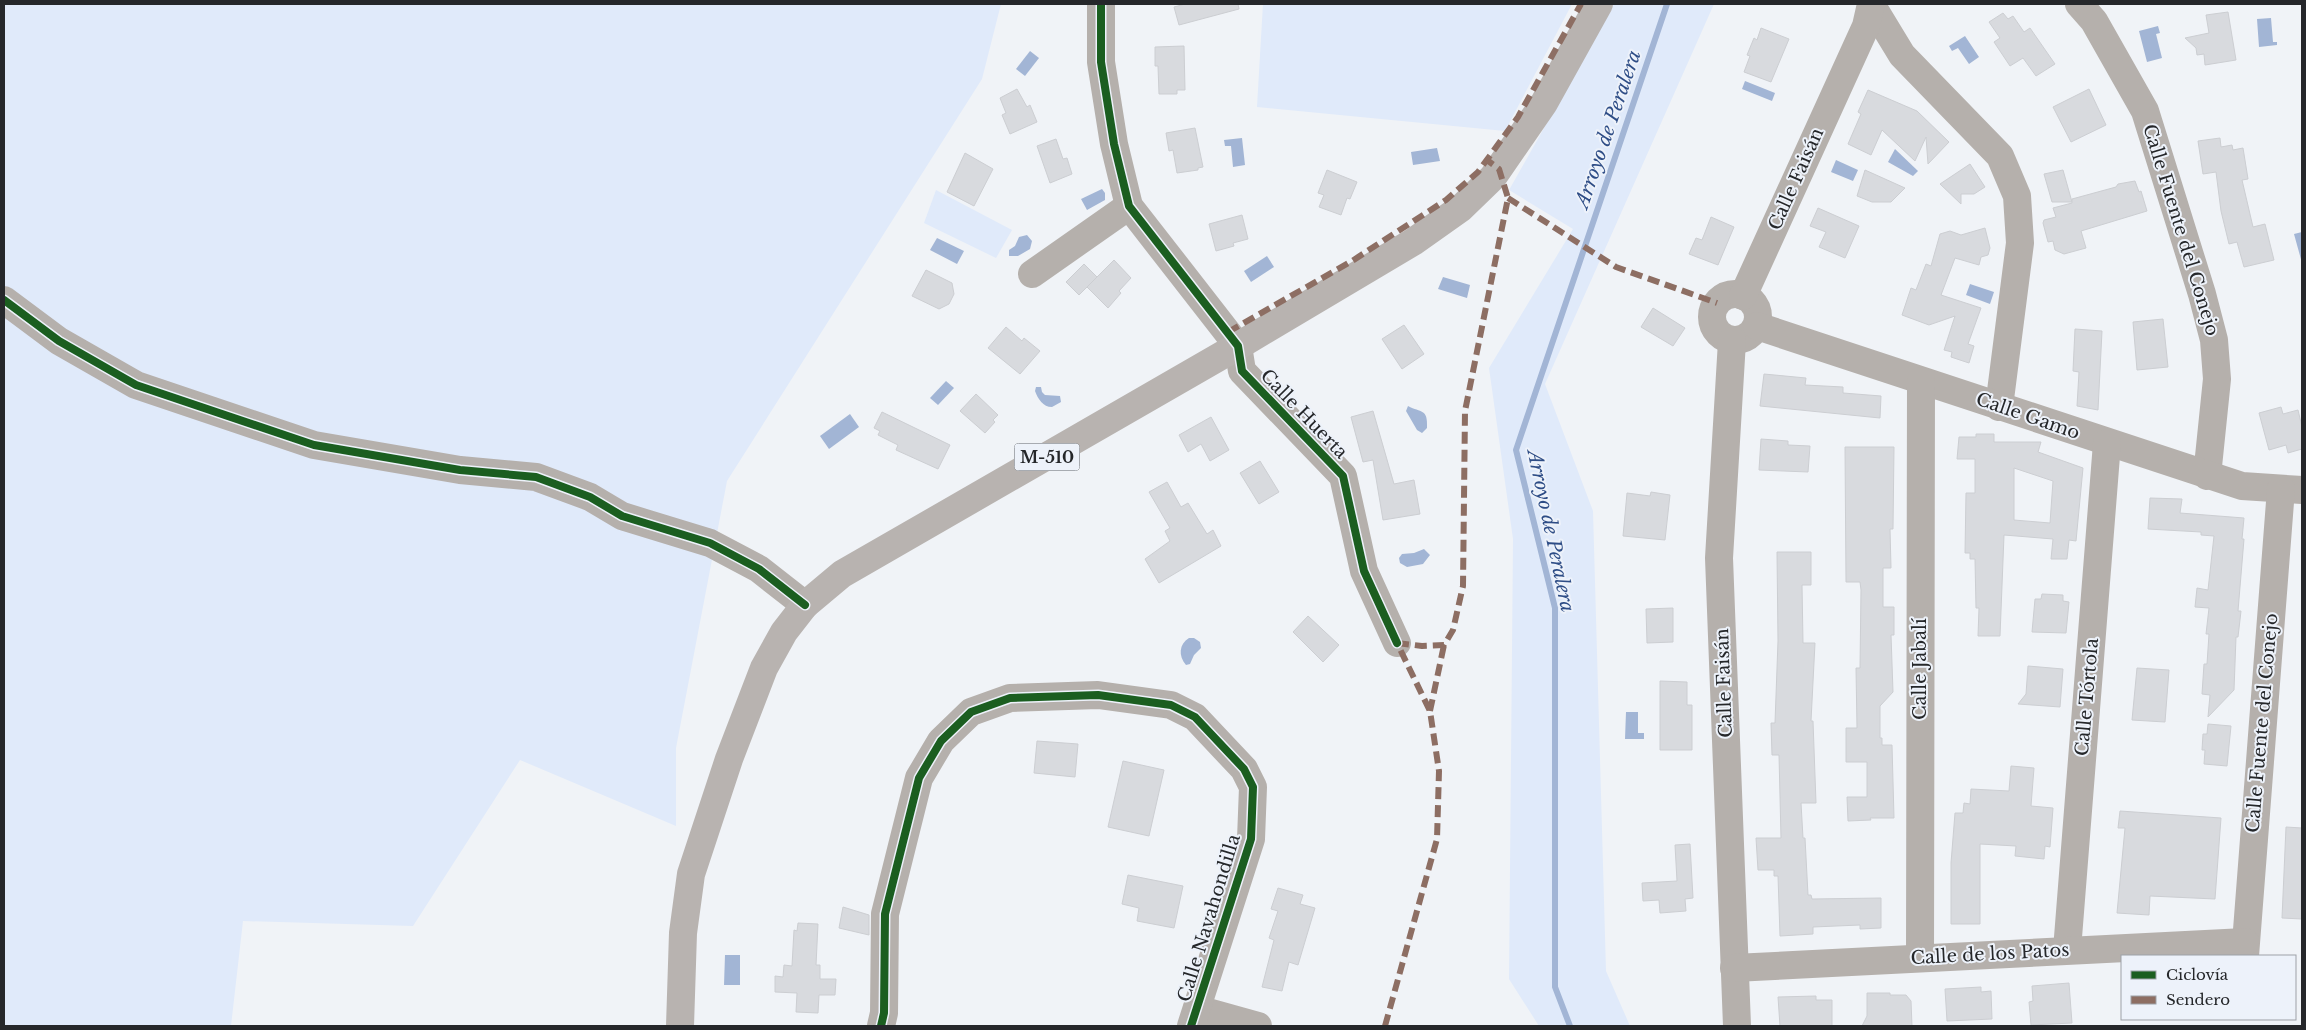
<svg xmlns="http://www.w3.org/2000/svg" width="2306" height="1030" viewBox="0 0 2306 1030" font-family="'Libre Baskerville',serif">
	<rect width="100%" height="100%" fill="#f0f3f7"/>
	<!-- green -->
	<g fill="#e0eafa">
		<path d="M4,4H1001L982,79L727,481L676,748V826L520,760L413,926L243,921L231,1026H4Z"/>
		<path d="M1263,4H1572L1505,131L1257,107Z"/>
		<path d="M1614,4H1714L1545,384L1593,511L1606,971L1630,1026H1539L1509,979L1513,539L1489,368L1573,229L1509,190Z"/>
		<path d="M936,190L1012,230L996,258L924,223Z"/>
	</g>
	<!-- water -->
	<g fill="#a2b5d5">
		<path d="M2271,18L2273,42H2277V45L2259,47L2257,19Z"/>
		<path d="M2158,26L2160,33L2156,34L2162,58L2147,62L2139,31Z"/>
		<path d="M1965,36L1979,57L1969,64L1958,48L1952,51L1949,46Z"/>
		<path d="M1030,51L1039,58L1025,76L1016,69Z"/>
		<path d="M1745,81L1775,93L1772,101L1742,89Z"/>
		<path d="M1242,138L1245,165L1233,167L1231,146H1225L1224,140Z"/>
		<path d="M1437,148L1440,161L1413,165L1411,152Z"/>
		<path d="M1895,149L1918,171L1913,176L1888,162Z"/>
		<path d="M1836,160L1858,170L1853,181L1831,172Z"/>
		<path d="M1102,189L1105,193V200L1087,210L1081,199Z"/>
		<path d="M2302,232V263L2294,234Z"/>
		<path d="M1027,235L1032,241L1030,249L1018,256H1009V250L1015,246L1019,237Z"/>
		<path d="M937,238L964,251L957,264L930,250Z"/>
		<path d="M1267,256L1274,267L1251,282L1244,271Z"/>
		<path d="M1443,277L1470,285L1467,298L1438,289Z"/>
		<path d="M1970,284L1994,292L1990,304L1966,295Z"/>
		<path d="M946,381L954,388L938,405L930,398Z"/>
		<path d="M1036,387H1041L1042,392L1045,395L1060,396L1061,402L1052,407C1043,407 1038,399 1035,391Z"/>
		<path d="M1408,406C1421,413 1428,408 1427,428L1422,433L1417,430L1406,411Z"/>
		<path d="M850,414L859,427L829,449L820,436Z"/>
		<path d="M1424,549L1430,555L1423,564L1407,567L1400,563L1399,558L1402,554L1414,553Z"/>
		<path d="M1189,638H1194L1200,642L1201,648L1194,655L1190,664L1186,665C1178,656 1179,644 1189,638Z"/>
		<path d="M1626,712H1638V733H1644V739H1625Z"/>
		<path d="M725,955H740V985H724Z"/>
	</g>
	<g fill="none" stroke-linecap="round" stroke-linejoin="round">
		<!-- stream -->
		<path stroke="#a2b5d5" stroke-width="6" d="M1570,1026L1555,987V608L1516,450L1667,4"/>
	</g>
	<!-- building -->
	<g fill="#d8dade" stroke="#ccced2" fill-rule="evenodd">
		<path d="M1185,4H1238L1239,9L1179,25L1174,7Z"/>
		<path d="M2228,12L2236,60L2205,65L2204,54L2197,55L2196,48L2185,38L2209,33L2206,15Z"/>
		<path d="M2003,13L2008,19L2013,16L2024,32L2030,28L2055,64L2036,76L2023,58L2010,66L1994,42L2000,38L1989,22Z"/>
		<path d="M1761,28L1789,39L1771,82L1744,72L1750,56L1747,55L1754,38L1757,40Z"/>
		<path d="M1184,46L1185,90H1177V94H1159L1158,66H1155V47Z"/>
		<path d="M1017,89L1027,107L1030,105L1037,122L1010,134L1002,115L1006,113L1000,98Z"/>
		<path d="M2089,89L2106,125L2071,142L2053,107Z"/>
		<path d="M1868,90L1917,111L1949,142L1928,164L1926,137L1915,161L1882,130L1871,155L1848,144L1861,114L1858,112Z"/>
		<path d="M1195,128L1203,167L1198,168V170L1177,173L1173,150L1169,151L1166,133Z"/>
		<path d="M2220,138L2221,147L2232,145L2233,150L2243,148L2248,179L2242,180L2253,227L2265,224L2274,260L2244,267L2237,242L2229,244L2221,211L2216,172L2203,174L2198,141Z"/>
		<path d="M1056,139L1063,159L1067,158L1072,174L1050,183L1037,146Z"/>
		<path d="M965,153L993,169L974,206L947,192Z"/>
		<path d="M1970,164L1985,187L1974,194H1961V204L1940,184Z"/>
		<path d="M1327,170L1357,182L1350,199L1347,198L1341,215L1319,207L1324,195L1318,193Z"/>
		<path d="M1865,170L1905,188L1891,202H1872L1857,196Z"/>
		<path d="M2063,170L2072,202H2052L2044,174Z"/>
		<path d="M2135,181L2139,192L2141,191L2147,211L2081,231L2086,248L2064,254L2055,250L2053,241L2048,242L2043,223L2044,220L2056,217L2053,208L2072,203V199L2116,187L2118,184Z"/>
		<path d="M1818,208L1859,226L1845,258L1819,247L1826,232L1810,226Z"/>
		<path d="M1242,215L1248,239L1233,243L1234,246L1216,251L1209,224Z"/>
		<path d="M1711,217L1734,227L1718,265L1689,254L1696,238L1702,240Z"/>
		<path d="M1985,228L1990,248L1988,255L1981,257L1979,265L1955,258L1941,295L1981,308L1968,344L1974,346L1969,363L1951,357L1952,352L1944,350L1955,316L1929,325L1902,315L1911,288L1916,290L1926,264L1931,266L1940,234L1950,231L1961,235Z"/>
		<path d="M1114,260L1131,278L1119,291L1121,293L1108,308L1087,287Z"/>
		<path d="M1084,264L1097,277L1079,295L1066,282Z"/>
		<path d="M926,270L952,283L954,294L949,304L939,309L912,296Z"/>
		<path d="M1653,308L1685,328L1673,346L1641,327Z"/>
		<path d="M2163,319L2168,367L2137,370L2133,322Z"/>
		<path d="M1404,325L1424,354L1402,369L1382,339Z"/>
		<path d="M1006,327L1022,341L1024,338L1040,351L1020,374L988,348Z"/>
		<path d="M2075,329L2102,331L2098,410L2077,406L2079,372L2073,371Z"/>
		<path d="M1764,374L1806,378L1805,385L1843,387V393L1881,396L1880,418L1760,406Z"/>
		<path d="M976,394L998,415L993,420L995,422L985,433L960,411Z"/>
		<path d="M2281,407L2283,414L2298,410L2302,427V449L2288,453L2286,445L2269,450L2259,413Z"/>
		<path d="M1373,411L1394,484L1414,480L1420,514L1383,520L1373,460L1363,462L1351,417Z"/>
		<path d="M882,412L950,445L938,469L896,450L898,445L878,435L880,431L874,428Z"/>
		<path d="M1211,417L1229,450L1210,461L1201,444L1188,452L1179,435Z"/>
		<path d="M1976,434H1994V442H2041L2038,452L2083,468L2076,541L2069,540L2067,559H2051L2053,539L2004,535L2000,636H1978L1979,608H1976L1975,559H1970V553H1965L1966,493H1975V459H1957L1959,437H1976ZM2014,468L2053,481L2050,523L2014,520Z"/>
		<path d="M1761,439L1788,441V445L1810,446L1808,472L1759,470Z"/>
		<path d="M1845,447H1894L1893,529H1890L1891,568H1883V607H1894V635H1891L1893,692L1880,706V738H1882V745H1892L1894,818H1870L1871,820L1848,821L1847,797H1867V762H1846V728H1857L1856,668H1860L1861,590L1860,582H1846Z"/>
		<path d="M1260,461L1279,492L1259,504L1240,473Z"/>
		<path d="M1167,482L1181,507L1188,503L1207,534L1213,530L1221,546L1159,583L1145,559L1170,541L1165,531L1170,528L1149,492Z"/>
		<path d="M1651,492L1670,495L1665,540L1623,536L1627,493L1650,496Z"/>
		<path d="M2150,498L2182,499L2180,513L2244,518L2242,539H2244L2238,611H2241L2238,637H2236L2234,690L2208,717L2210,695L2202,694L2204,664H2207L2209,634H2206L2209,608L2195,607L2197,588L2208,590L2214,536L2201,535V532L2148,529Z"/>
		<path d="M1777,552H1811V585H1802L1803,643H1815L1811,721H1813L1816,803H1801L1803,838H1805L1808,895H1811L1812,899L1881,898V928L1860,929V925L1813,927V934L1780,936L1778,876H1774V870H1758L1756,838H1781L1779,755H1772L1771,723H1775L1778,641Z"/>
		<path d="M2042,594L2063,595V601L2069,602L2066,633L2032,632L2035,599H2041Z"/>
		<path d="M1673,608V642L1647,643L1646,609Z"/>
		<path d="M1308,616L1339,645L1323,662L1293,632Z"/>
		<path d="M2028,666L2063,669L2060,707L2018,704L2026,694Z"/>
		<path d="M2137,668L2169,670L2165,722L2132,720Z"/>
		<path d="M1660,681L1687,682V705H1692V750H1660Z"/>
		<path d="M2208,724L2231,726L2227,766L2204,764L2205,750H2202L2203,734H2207Z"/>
		<path d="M1037,741L1078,744L1075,777L1034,773Z"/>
		<path d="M1123,761L1164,770L1149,836L1108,827Z"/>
		<path d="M2011,766L2034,768L2031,806L2053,808L2050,847L2045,846L2044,859L2015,856L2016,846L1980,844V924H1951V863L1955,813H1963L1964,803L1970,804L1971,789L2009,791Z"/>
		<path d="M2120,811L2221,818L2215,899L2150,896L2149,915L2117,913L2125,828H2118Z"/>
		<path d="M2286,827L2302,828V919L2282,918Z"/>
		<path d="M1690,844L1693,898L1685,899L1686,911L1660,913L1659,900L1643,901L1642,883L1677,881L1675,845Z"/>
		<path d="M1128,875L1183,886L1174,928L1137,921L1139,908L1122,904Z"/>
		<path d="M1278,888L1303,895L1300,904L1315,908L1298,965L1289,962L1282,991L1262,987L1274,940L1269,938L1278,911L1271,909Z"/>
		<path d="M843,907L869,915V935L839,928Z"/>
		<path d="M798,923L818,924L816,965H820V979H836L835,995H819L818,1013L796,1012L797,993L775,992V976L783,977L784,965L792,966L794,930L797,931Z"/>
		<path d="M2069,983L2072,1023L2031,1025L2029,1002L2033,1001L2032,986Z"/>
		<path d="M1981,987V992L1991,991L1992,1019L1947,1021L1945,989Z"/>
		<path d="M1867,993H1890V995H1906L1911,1001L1912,1026H1862L1867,1016Z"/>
		<path d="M1816,996V1000H1832V1026H1780L1778,997Z"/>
	</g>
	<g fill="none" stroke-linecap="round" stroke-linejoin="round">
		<!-- minor -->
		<g stroke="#b5b0ac" stroke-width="28">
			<path d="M1101,4V62L1114,144L1129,206L1238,346L1242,371L1343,476L1364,571L1397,643"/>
			<path d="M1871,4L1902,55L2000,156L2017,196L2020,243L1999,407"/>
			<path d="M2079,4L2094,21L2145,111L2202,294L2214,340L2217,379L2207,476"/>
			<path d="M1032,274L1129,206"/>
			<circle cx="1735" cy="317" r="23"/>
			<path d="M1743,296L1866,26L1871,4"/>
			<path d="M4,300L59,341L136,385L314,445L460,470L536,477L590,497L622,516L710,543L759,569L805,605"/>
			<path d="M1757,326L2242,486L2302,490"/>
			<path d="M1732,341L1719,558L1737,1026"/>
			<path d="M2067,950L2107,443"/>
			<path d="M2245,956L2281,489"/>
			<path d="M1920,958L1921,381"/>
			<path d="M1734,968L2245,942"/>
			<path d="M1197,1009L1258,1026"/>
			<path d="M881,1026L884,1013L885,914L919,778L941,741L971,712L1010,698L1098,695L1171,705L1195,717L1244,769L1253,787L1251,839L1191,1026"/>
		</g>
		<!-- major -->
		<path stroke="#b8b3b0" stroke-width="28" d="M680,1026L683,933L691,874L729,759L764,668L784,632L805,605L842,574L1238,346L1413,242L1461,208L1493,177L1544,103L1599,4"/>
		<!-- quiet -->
		<g stroke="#8d6e63" stroke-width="6" stroke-dasharray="12 6" stroke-linecap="butt">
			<path d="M1508,198L1616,267L1717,303"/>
			<path d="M1228,332L1352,261L1446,200L1478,172L1518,117L1581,4"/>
			<path d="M1397,643L1422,646L1444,645L1453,630L1463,586L1465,411L1508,198L1499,169L1487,160"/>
			<path d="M1430,711L1444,645"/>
			<path d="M1385,1026L1437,839L1439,771L1430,711L1397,643"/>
		</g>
		<defs>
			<g id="cycleway">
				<path d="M1101,4V62L1114,144L1129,206L1238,346L1242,371L1343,476L1364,571L1397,643"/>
				<path d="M4,300L59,341L136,385L314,445L460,470L536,477L590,497L622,516L710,543L759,569L805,605"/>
				<path d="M881,1026L884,1013L885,914L919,778L941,741L971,712L1010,698L1098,695L1171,705L1195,717L1244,769L1253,787L1251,839L1191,1026"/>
			</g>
		</defs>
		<!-- cycleway casing -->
		<use href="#cycleway" stroke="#edf2fa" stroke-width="11"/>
		<!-- cycleway -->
		<use href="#cycleway" stroke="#1b5e20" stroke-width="8"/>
	</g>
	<g text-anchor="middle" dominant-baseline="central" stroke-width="4" stroke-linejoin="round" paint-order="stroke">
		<!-- shield labels -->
		<rect fill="#edf2fa" stroke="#616468" stroke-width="1" x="1014.5" y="443.5" width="65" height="27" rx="4"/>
		<g font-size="16" font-weight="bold" fill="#25272a">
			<text x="1047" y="457">M-510</text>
		</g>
		<!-- street labels -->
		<g font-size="18" fill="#25272a" stroke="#edf2fa">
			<text transform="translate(1796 179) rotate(-66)">Calle Faisán</text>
			<text transform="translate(2181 230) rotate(73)">Calle Fuente del Conejo</text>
			<text transform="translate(1304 414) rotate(46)">Calle Huerta</text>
			<text transform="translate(2028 416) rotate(19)">Calle Gamo</text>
			<text transform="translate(1920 669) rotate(-90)">Calle Jabalí</text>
			<text transform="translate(1724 683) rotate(-92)">Calle Faisán</text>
			<text transform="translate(2087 697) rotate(-85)">Calle Tórtola</text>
			<text transform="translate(2262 723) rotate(-85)">Calle Fuente del Conejo</text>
			<text transform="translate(1209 918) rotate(-73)">Calle Navahondilla</text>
			<text transform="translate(1990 954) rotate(-3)">Calle de los Patos</text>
		</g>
		<!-- water labels -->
		<g font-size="19" font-style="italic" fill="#2e4d86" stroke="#edf2fa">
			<text transform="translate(1608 129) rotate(-71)">Arroyo de Peralera</text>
			<text transform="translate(1551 531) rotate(78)">Arroyo de Peralera</text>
		</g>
	</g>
	<!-- border -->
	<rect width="2306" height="1030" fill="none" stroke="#25272a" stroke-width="10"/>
	<!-- legend -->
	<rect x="2121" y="955" width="175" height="65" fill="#edf2fa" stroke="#9da1a7"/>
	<rect x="2131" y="971" width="25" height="8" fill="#1b5e20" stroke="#9da1a7"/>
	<text x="2166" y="980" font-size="15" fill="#25272a">Ciclovía</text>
	<rect x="2131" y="996" width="25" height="8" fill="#8d6e63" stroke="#9da1a7"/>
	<text x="2166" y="1005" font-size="15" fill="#25272a">Sendero</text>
</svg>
